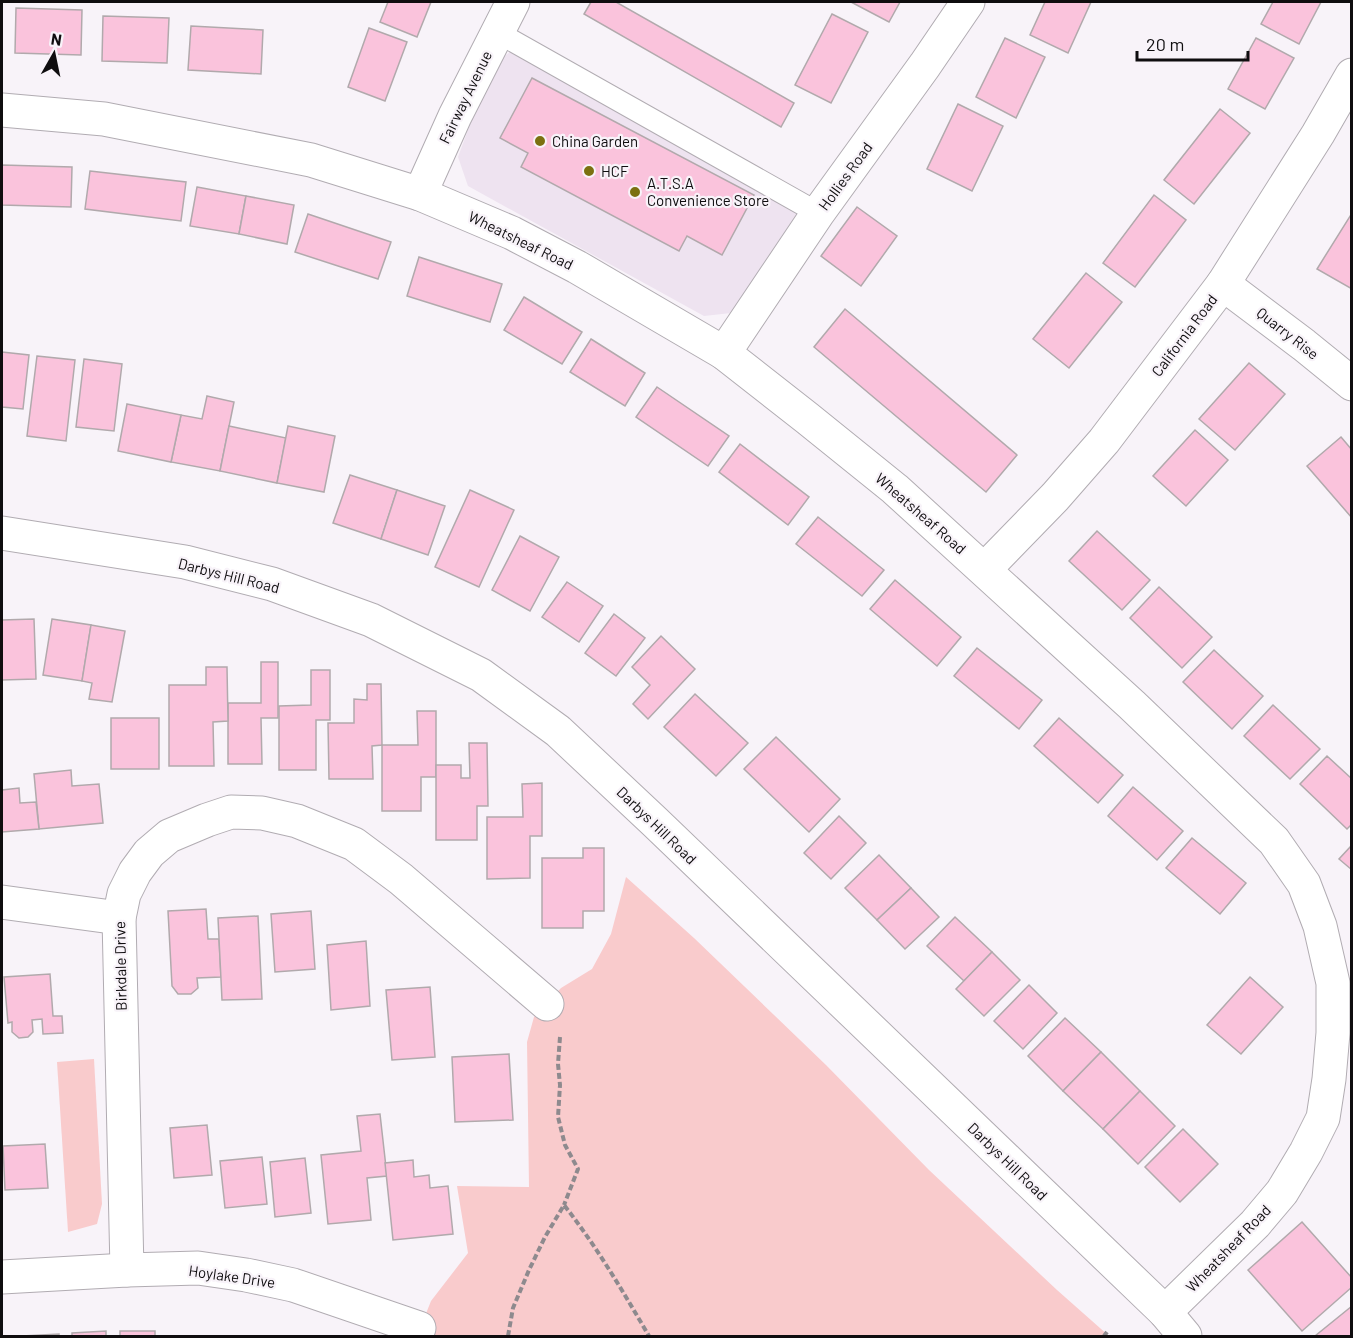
<svg xmlns="http://www.w3.org/2000/svg" width="1353" height="1338" viewBox="0 0 1353 1338" font-family="Barlow,sans-serif">
	<rect width="100%" height="100%" fill="#f8f3f9"/>
	<!-- built -->
	<path fill="#eee3f0" d="M510,52L797,213L731,313L704,316L468,186L458,157L492,65Z"/>
	<!-- green -->
	<g fill="#f9cbcc">
		<path d="M626,877L694,938L826,1065L929,1170L1057,1290L1109,1336H417L431,1301L468,1253L457,1186L529,1187L527,1042L534,1017L561,988L592,969L611,934Z"/>
		<path d="M94,1059L102,1204L97,1224L68,1232L57,1062Z"/>
	</g>
	<!-- building -->
	<g fill="#fac3dc" stroke="#b1a9ac" stroke-width="1.5">
		<path d="M388,2H431L417,37L380,22Z"/>
		<path d="M591,2H616L794,103L781,127L584,14Z"/>
		<path d="M851,2H900L889,22Z"/>
		<path d="M1045,2H1091L1068,53L1030,35Z"/>
		<path d="M1273,2H1321L1299,44L1261,24Z"/>
		<path d="M16,8L82,10L81,55L15,53Z"/>
		<path d="M832,14L868,32L831,103L795,85Z"/>
		<path d="M103,16L169,18L167,63L102,61Z"/>
		<path d="M191,26L263,30L261,74L188,70Z"/>
		<path d="M369,28L407,42L385,101L348,87Z"/>
		<path d="M1005,38L1045,57L1016,118L976,97Z"/>
		<path d="M1256,38L1294,58L1265,109L1228,89Z"/>
		<path d="M532,78L754,195L722,255L687,236L679,251L521,167L528,153L500,138Z"/>
		<path d="M958,104L1003,126L972,191L927,169Z"/>
		<path d="M1220,109L1250,133L1194,204L1164,180Z"/>
		<path d="M2,165L72,167L71,207L2,205Z"/>
		<path d="M90,171L186,182L181,221L85,209Z"/>
		<path d="M197,187L246,196L239,234L190,226Z"/>
		<path d="M1154,195L1186,220L1135,287L1103,263Z"/>
		<path d="M246,196L294,205L287,244L239,234Z"/>
		<path d="M857,207L897,236L861,286L821,256Z"/>
		<path d="M1352,213V289L1317,269Z"/>
		<path d="M308,214L391,242L378,279L295,252Z"/>
		<path d="M419,257L502,284L490,322L407,296Z"/>
		<path d="M1086,273L1122,302L1069,368L1033,339Z"/>
		<path d="M524,297L582,332L562,364L504,330Z"/>
		<path d="M845,309L1017,455L986,492L814,347Z"/>
		<path d="M591,339L645,373L625,406L570,372Z"/>
		<path d="M2,352L29,355L23,409L2,407Z"/>
		<path d="M37,356L75,360L66,441L27,436Z"/>
		<path d="M84,359L122,364L114,431L76,427Z"/>
		<path d="M1249,363L1285,394L1235,450L1199,419Z"/>
		<path d="M657,387L729,436L708,466L636,417Z"/>
		<path d="M207,396L234,402L220,471L171,462L181,415L202,419Z"/>
		<path d="M127,404L181,415L171,462L118,451Z"/>
		<path d="M229,426L286,438L277,483L220,471Z"/>
		<path d="M288,426L335,436L324,492L277,483Z"/>
		<path d="M1195,430L1228,460L1186,506L1153,476Z"/>
		<path d="M1341,437L1352,450V518L1307,466Z"/>
		<path d="M740,444L809,497L788,525L719,472Z"/>
		<path d="M350,475L397,490L381,539L333,523Z"/>
		<path d="M397,490L445,506L428,555L381,539Z"/>
		<path d="M470,490L514,510L479,587L435,567Z"/>
		<path d="M818,517L884,570L862,596L796,544Z"/>
		<path d="M1097,531L1150,580L1122,610L1069,561Z"/>
		<path d="M520,536L559,557L530,611L492,590Z"/>
		<path d="M895,580L961,637L937,666L870,609Z"/>
		<path d="M567,582L603,606L579,642L542,617Z"/>
		<path d="M1159,587L1212,637L1182,668L1130,618Z"/>
		<path d="M614,614L645,638L616,676L585,653Z"/>
		<path d="M34,619L36,679L2,680V620Z"/>
		<path d="M52,619L91,625L82,681L43,675Z"/>
		<path d="M91,625L125,631L112,702L89,699L92,683L82,681Z"/>
		<path d="M661,636L695,669L648,719L633,704L650,685L632,667Z"/>
		<path d="M977,648L1042,700L1019,729L954,676Z"/>
		<path d="M1214,650L1263,696L1232,729L1183,682Z"/>
		<path d="M261,662H278V718H261L262,764H228V703H261Z"/>
		<path d="M206,667H227L228,721L213,722L214,766H169V685H206Z"/>
		<path d="M311,670H330V720H316V770H279V706L311,705Z"/>
		<path d="M367,684H381L382,745L372,746L373,779H329L328,723H354V699L367,700Z"/>
		<path d="M695,694L748,743L716,776L664,727Z"/>
		<path d="M1273,705L1320,749L1290,779L1244,736Z"/>
		<path d="M417,711H436V777H421V811H382V745H418Z"/>
		<rect x="111" y="718" width="48" height="51"/>
		<path d="M1059,718L1123,775L1098,803L1034,746Z"/>
		<path d="M776,737L840,799L809,832L744,769Z"/>
		<path d="M469,743H487L488,806H477V840H436V765H461V778H470Z"/>
		<path d="M1327,756L1352,779V824L1347,829L1300,784Z"/>
		<path d="M71,770L72,786L99,784L103,823L39,829L34,774Z"/>
		<path d="M542,783V836H530V878L487,879V817H523L522,784Z"/>
		<path d="M1133,787L1183,831L1157,860L1108,816Z"/>
		<path d="M19,788L20,803L36,802L39,829L2,832V790Z"/>
		<path d="M839,816L866,843L831,879L804,853Z"/>
		<path d="M1192,838L1246,883L1220,914L1166,868Z"/>
		<path d="M1352,845V870L1339,859Z"/>
		<path d="M583,848H604V911H583V928H542V858H583Z"/>
		<path d="M879,855L911,888L877,920L845,888Z"/>
		<path d="M911,888L939,917L905,949L877,920Z"/>
		<path d="M206,909L208,939H219L221,977L197,978L198,988L191,994H178L172,986L168,911Z"/>
		<path d="M311,911L315,969L275,972L271,914Z"/>
		<path d="M258,916L262,999L222,1000L218,918Z"/>
		<path d="M955,917L992,952L964,981L927,946Z"/>
		<path d="M366,941L370,1006L331,1010L327,945Z"/>
		<path d="M992,952L1020,980L984,1016L956,989Z"/>
		<path d="M50,974L53,1016H62L63,1033L43,1034L42,1019L32,1020L33,1032L28,1037L19,1038L12,1032V1022L8,1023L4,977Z"/>
		<path d="M1250,977L1283,1007L1241,1054L1207,1025Z"/>
		<path d="M1029,985L1057,1013L1023,1049L994,1021Z"/>
		<path d="M430,987L435,1057L392,1060L386,990Z"/>
		<path d="M1065,1018L1101,1052L1063,1091L1028,1056Z"/>
		<path d="M1101,1052L1140,1091L1103,1129L1063,1091Z"/>
		<path d="M509,1054L513,1120L455,1122L452,1057Z"/>
		<path d="M1140,1091L1175,1126L1138,1164L1103,1129Z"/>
		<path d="M380,1114L387,1176L367,1178L371,1220L328,1224L321,1155L361,1151L357,1116Z"/>
		<path d="M207,1125L212,1175L174,1178L170,1128Z"/>
		<path d="M1183,1129L1218,1164L1180,1202L1145,1167Z"/>
		<path d="M45,1144L48,1188L5,1190L3,1146Z"/>
		<path d="M262,1157L267,1204L225,1208L220,1161Z"/>
		<path d="M305,1158L311,1213L275,1217L270,1162Z"/>
		<path d="M413,1160L414,1177L429,1175L430,1188L448,1186L453,1234L393,1240L385,1163Z"/>
		<path d="M1302,1222L1352,1278V1287L1302,1331L1248,1270Z"/>
		<path d="M1352,1306V1336H1315Z"/>
		<path d="M106,1331V1336H72V1333Z"/>
		<rect x="120" y="1331" width="35" height="5"/>
		<path d="M59,1334V1336H22Z"/>
	</g>
	<g fill="none" stroke-linecap="round" stroke-linejoin="round">
		<defs>
			<path id="lane" d="M497,32L818,213"/>
			<g id="street">
				<path d="M2,110L104,119L311,160L420,194L512,233L577,267L724,353L807,418L895,489L1132,705L1274,841L1304,884L1320,926L1333,983V1033L1329,1079L1323,1118L1306,1152L1282,1192L1255,1224L1165,1312"/>
				<path d="M420,194L455,116L513,2"/>
				<path d="M1223,284L1304,345L1352,384"/>
				<path d="M724,353L818,213L925,65L968,2"/>
				<path d="M2,533L185,562L272,584L371,620L481,675L558,731L655,822L1165,1312L1185,1336"/>
				<path d="M985,569L1055,497L1104,441L1223,284L1318,134L1352,75"/>
				<path d="M2,902L119,918"/>
				<path d="M127,1270L119,918L124,894L135,872L149,853L169,836L207,820L231,812L262,813L297,821L354,844L401,879L547,1004"/>
				<path d="M2,1277L127,1270L198,1268L246,1275L293,1285L419,1328"/>
			</g>
		</defs>
		<!-- lane casing -->
		<use href="#lane" stroke="#b1acb2" stroke-width="23"/>
		<!-- street casing -->
		<use href="#street" stroke="#b1acb2" stroke-width="35"/>
		<!-- path -->
		<g stroke="#8e8a8e" stroke-width="4" stroke-dasharray="6 3" stroke-linecap="butt">
			<path d="M560,1037L558,1064L560,1085L558,1117L565,1145L578,1169L564,1205"/>
			<path d="M508,1336L513,1308L529,1270L545,1237L564,1205C597,1247 622,1290 649,1336"/>
			<path d="M1104,1336L1107,1332"/>
		</g>
		<!-- lane -->
		<use href="#lane" stroke="#fff" stroke-width="21"/>
		<!-- street -->
		<use href="#street" stroke="#fff" stroke-width="33"/>
	</g>
	<!-- markers -->
	<g fill="#7b7010" stroke="#f8f3f9" stroke-width="2">
		<circle cx="540" cy="141" r="6"/>
		<circle cx="589" cy="171" r="6"/>
		<circle cx="635" cy="192" r="6"/>
	</g>
	<g text-anchor="middle" dominant-baseline="central" stroke-width="4.5" stroke-linejoin="round" paint-order="stroke">
		<!-- street labels -->
		<g font-size="15" fill="#0f0d0f" stroke="#f8f3f9">
			<text transform="translate(465 97) rotate(-64)">Fairway Avenue</text>
			<text transform="translate(845 176) rotate(-54)">Hollies Road</text>
			<text transform="translate(521 240) rotate(26)">Wheatsheaf Road</text>
			<text transform="translate(1288 333) rotate(38)">Quarry Rise</text>
			<text transform="translate(1184 335) rotate(-53)">California Road</text>
			<text transform="translate(921 513) rotate(41)">Wheatsheaf Road</text>
			<text transform="translate(229 575) rotate(14)">Darbys Hill Road</text>
			<text transform="translate(657 825) rotate(44)">Darbys Hill Road</text>
			<text transform="translate(120 966) rotate(-91)">Birkdale Drive</text>
			<text transform="translate(1008 1161) rotate(44)">Darbys Hill Road</text>
			<text transform="translate(1228 1248) rotate(-46)">Wheatsheaf Road</text>
			<text transform="translate(232 1276) rotate(8)">Hoylake Drive</text>
		</g>
		<!-- poi labels -->
		<g font-size="15" fill="#0f0d0f" stroke="#f8f3f9" text-anchor="start">
			<text x="552" y="141">China Garden</text>
			<text x="601" y="171">HCF</text>
			<text x="647" y="183">A.T.S.A<tspan x="647" dy="17">Convenience Store</tspan></text>
		</g>
	</g>
	<!-- border -->
	<rect width="1353" height="1338" fill="none" stroke="#0f0d0f" stroke-width="6"/>
	<!-- north arrow -->
	<g transform="translate(54 54) rotate(9)" stroke="#f8f3f9" stroke-width="4.5" paint-order="stroke">
	<path d="M0-4.5L10 22L0 15L-10 22Z" fill="#0f0d0f"/>
	<text y="-9" font-size="16" font-weight="bold" text-anchor="middle" fill="#0f0d0f">N</text>
	</g>
	<!-- scale -->
	<path d="M1137 51v9h111v-9" fill="none" stroke="#0f0d0f" stroke-width="3"/>
	<text x="1146" y="51" font-size="18" fill="#0f0d0f" stroke="#f8f3f9" stroke-width="4.5" paint-order="stroke">20 m</text>
</svg>
